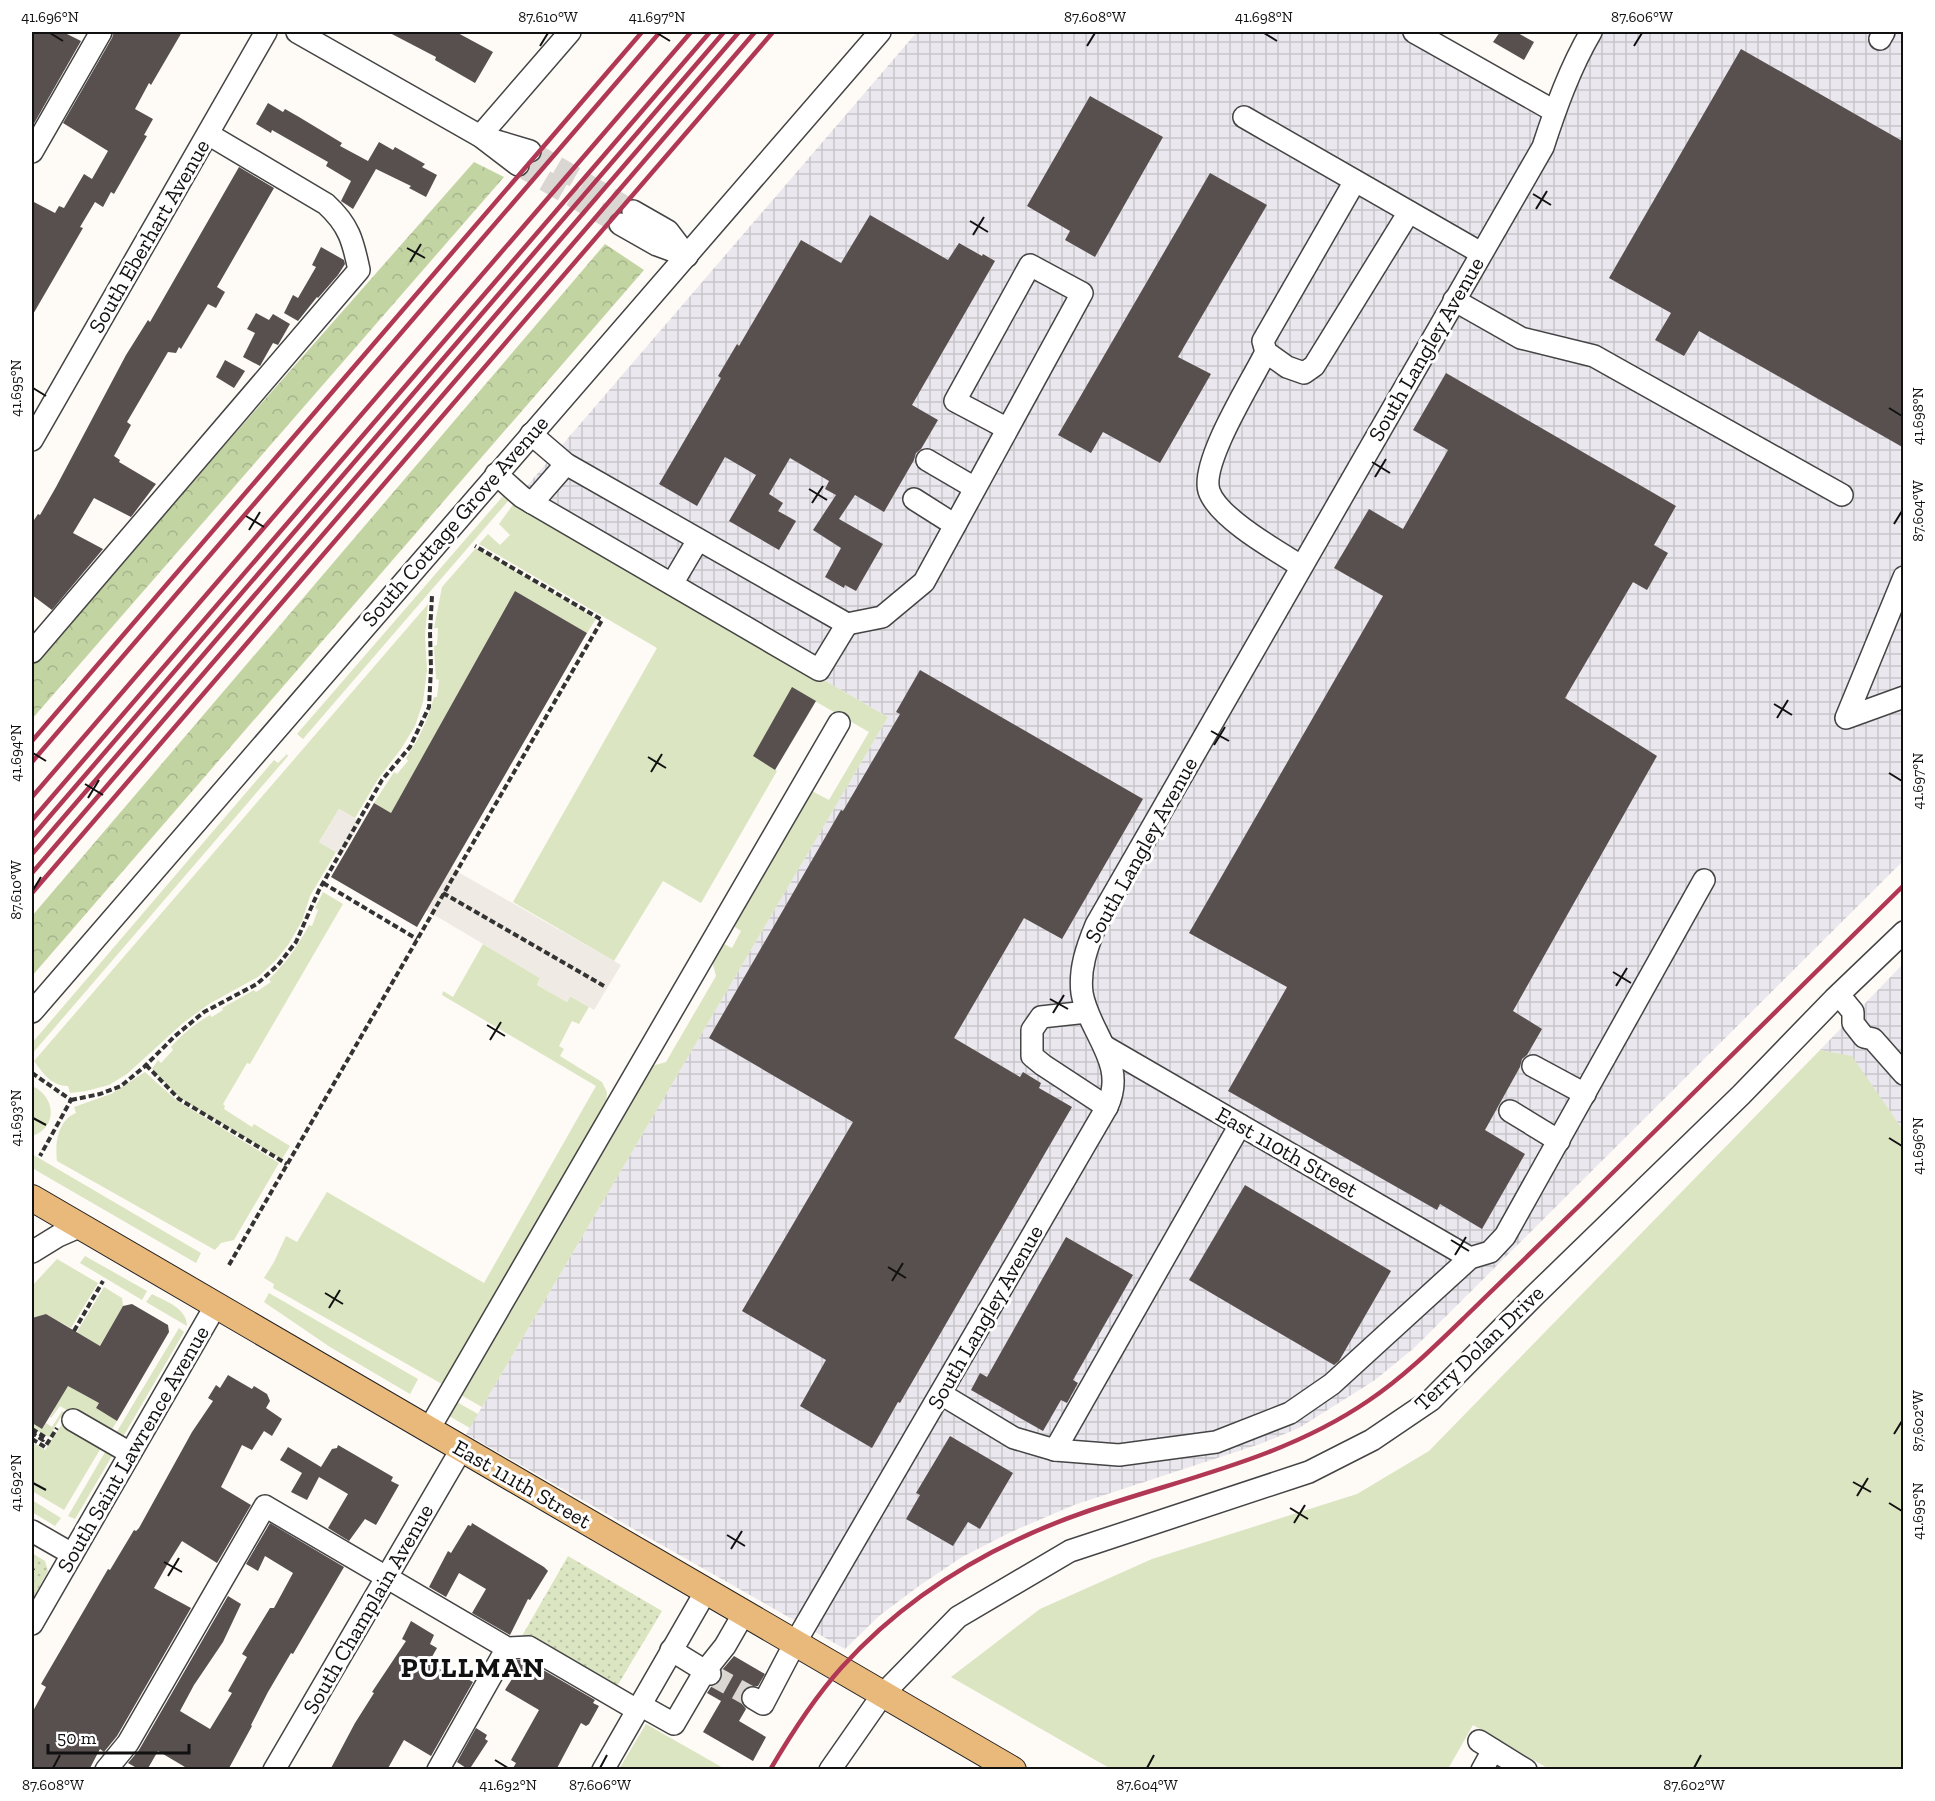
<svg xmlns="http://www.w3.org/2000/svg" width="1935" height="1801" viewBox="0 0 1935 1801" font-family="'Zilla Slab',serif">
	<defs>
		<pattern id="industrial-grid" width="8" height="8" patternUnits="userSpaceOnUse" patternTransform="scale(1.5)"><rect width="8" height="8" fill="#ebe7ee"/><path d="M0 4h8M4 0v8" fill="none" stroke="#c8c5cb"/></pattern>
		<pattern id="forest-crowns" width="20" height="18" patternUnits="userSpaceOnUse" patternTransform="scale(1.5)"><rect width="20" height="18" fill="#c3d4a3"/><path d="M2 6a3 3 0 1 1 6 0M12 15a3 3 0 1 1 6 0" fill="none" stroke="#a6b58b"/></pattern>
		<pattern id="park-dots" width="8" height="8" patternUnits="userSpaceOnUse" patternTransform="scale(1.5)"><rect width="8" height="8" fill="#dbe5c2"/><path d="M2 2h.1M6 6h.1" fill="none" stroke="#bbc3a6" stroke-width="1.8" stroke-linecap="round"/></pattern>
	</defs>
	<rect width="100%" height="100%" fill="#fefaf5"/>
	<!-- industrial -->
	<g fill="url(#industrial-grid)">
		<path d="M917,32H1423L1551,104L1592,32H1903V861L1414,1348L1375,1380L1299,1428L1260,1444L1074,1505L1011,1532L962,1557L919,1586L879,1616L845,1649L466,1434L888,717L514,501Z"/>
		<path d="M1903,964V1130L1852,1057L1820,1050Z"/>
	</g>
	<!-- grass -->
	<g fill="#dbe5c2">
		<path d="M503,496L509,500L303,739L297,734Z"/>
		<path d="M515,502L888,717L482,1407L459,1394L652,1066L666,1062L716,976L712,961L722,943L732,948L741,931L733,926L812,791L829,800L869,732L792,688L753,756L777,771L701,903L663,881L614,961L513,902L657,648L479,544L488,534L500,545L510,535L499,524Z"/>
		<path d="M476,548L596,619L587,633L515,591L391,813L374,803L394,772L397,774L408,761L406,758C419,739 428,720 434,697H437L439,680L436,679L434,646L437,645L438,628H434L442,587Z"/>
		<path d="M428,604L425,635L427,670L423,702L415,726L401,749L378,779L355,818L339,809L319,842L336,852L310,896L302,921L288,945L276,960L258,977L209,1004L183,1023L127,1074L109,1085L86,1091L70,1093L68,1086C51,1086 43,1073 34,1061Z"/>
		<path d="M287,754L288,756L32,1054V1043L274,760L278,763Z"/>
		<path d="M323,892L343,904L250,1064L247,1063L223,1104L225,1106L224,1109L252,1127L254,1124L290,1146L282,1159L203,1113L180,1098L152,1069L158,1060L161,1063L173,1050L171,1047C181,1035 196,1023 210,1015L212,1017L223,1010L222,1008L254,990L256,992L271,982L269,979C286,963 298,946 309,925L312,926L318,910L315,908Z"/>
		<path d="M483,944L540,978L537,985L567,1002L570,996L589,1007L579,1024L572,1021L559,1046L564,1049L560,1056L602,1082L607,1092L606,1103L442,1384L273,1288L274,1284L264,1278L274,1262L286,1236L297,1242L327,1192L484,1283L596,1086L442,995L443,991L453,997Z"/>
		<path d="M1820,1050L1852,1056L1903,1130V1769H1549L1473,1725L1448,1769H1111L951,1677L1040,1609L1152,1559L1357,1494L1429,1451Z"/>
		<path d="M145,1072L176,1100L279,1163L234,1240L221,1243L215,1250L57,1161C55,1144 57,1121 76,1113L74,1107L111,1094Z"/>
		<path d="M32,1086C56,1096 58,1128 32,1136Z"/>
		<path d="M32,1154L201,1253L196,1263L32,1168Z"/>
		<path d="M85,1256L147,1291L142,1300L80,1263Z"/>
		<path d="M57,1259L98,1283L71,1328L46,1314L32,1318V1286Z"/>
		<path d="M104,1287L122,1298L123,1306L92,1359L77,1332Z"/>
		<path d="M269,1293L418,1379L410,1394L330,1347L264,1302Z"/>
		<path d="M152,1294C165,1301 187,1308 187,1326L146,1302Z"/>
		<path d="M179,1328L184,1332L120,1442L113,1438Z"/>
		<path d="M71,1373L79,1392L99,1403L96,1408L117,1421L64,1510L32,1491V1442L45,1450L70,1412L60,1406L51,1418L50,1417L55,1408L52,1405Z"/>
		<path d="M455,1401L478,1414L470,1428L449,1416Z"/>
		<path d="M62,1411L64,1412L49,1437L32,1428V1423L42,1429L46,1423L52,1427Z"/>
		<path d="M108,1447L115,1451L75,1519L68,1516Z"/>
		<path d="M32,1500L61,1518L55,1526L32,1512Z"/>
		<path d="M646,1724L725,1769H619Z"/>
	</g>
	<!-- forest -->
	<g fill="url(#forest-crowns)">
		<path d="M474,162L504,177L32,719V664Z"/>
		<path d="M605,244L644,270L32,976V916Z"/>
	</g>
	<!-- park -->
	<g fill="url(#park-dots)">
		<path d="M32,1553L45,1561L48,1571L32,1600Z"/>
		<path d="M568,1556L662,1611L616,1688L522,1636Z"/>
	</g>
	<!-- plaza -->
	<g fill="#efeae3">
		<path d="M339,809L361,822L342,855L319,842Z"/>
		<path d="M451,868L621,965L594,1010L571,996L567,1002L537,985L540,978L426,910Z"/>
	</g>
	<!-- building -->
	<g fill="#58504e">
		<path d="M32,32H63L81,41L32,127Z"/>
		<path d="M114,32H182L151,85L149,83L135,109L153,119L144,135L147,136L114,194L111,192L103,207L95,202L80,227L83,228L32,316V201L55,213L59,206L64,208L84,174L92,179L108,151L63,123L112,38Z"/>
		<path d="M388,32H456L493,52L475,83L435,60L436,57Z"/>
		<path d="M1500,32H1516L1534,42L1524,60L1493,42Z"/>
		<path d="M1741,49L1904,142V448L1699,331L1684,356L1655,340L1671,313L1609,278Z"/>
		<path d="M1090,96L1163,137L1095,257L1065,240L1070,231L1027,206Z"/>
		<path d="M268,103L283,112L285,109L299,117L342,143L340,146L368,161L379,142L393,150L395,147L425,164L422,167L437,175L426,197L409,188L411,186L376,169L353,209L341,201L351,181L326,166L328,162L272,130L271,133L256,124Z"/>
		<path d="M239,167L274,188L217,287L225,292L216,308L208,304L181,349L179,347L176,353L168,352L127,422L131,425L114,456L120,460L119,462L156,484L131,517L94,498L73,533L103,549L52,610L32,595V523L38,514L40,515L56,487L126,355L148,320L150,322Z"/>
		<path d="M1210,173L1267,205L1178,357L1211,374L1160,463L1103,432L1091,453L1058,435Z"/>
		<path d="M870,215L948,260L959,243L982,256L983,254L995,261L912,405L938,420L921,449L916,453L914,460L884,512L855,495L839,519L883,544L856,591L845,585L844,588L825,577L841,548L813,530L836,495L825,489L829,481L790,458L769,494L783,503L778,511L796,521L779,550L729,521L756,475L725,457L697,506L659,484L721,378L718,376L737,344L739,346L801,240L841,263Z"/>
		<path d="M321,247L344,260L345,264L338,275L318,298L317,297L298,321L284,313L293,295L298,298L316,267L312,265Z"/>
		<path d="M256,313L269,320L273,314L290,324L278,345L273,343L260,366L243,357L255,333L247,329Z"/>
		<path d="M225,360L245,371L234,388L216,377Z"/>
		<path d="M1446,373L1676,506L1654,545L1668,553L1647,590L1633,582L1565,698L1657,756L1513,1011L1542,1029L1527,1055L1522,1059L1520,1067L1485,1130L1525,1154L1482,1229L1440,1204L1437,1210L1228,1091L1287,987L1189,933L1383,596L1334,568L1369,509L1403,529L1448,450L1413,430Z"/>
		<path d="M515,591L587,633L417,927L331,877L374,803L391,813Z"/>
		<path d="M920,670L1143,799L1062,939L1024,918L954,1038L1020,1077L1023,1072L1041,1083L1039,1088L1072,1107L900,1403L898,1402L872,1448L800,1406L826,1360L742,1311L853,1122L709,1038L841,810L843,811L900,714L896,712Z"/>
		<path d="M792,687L816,701L775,770L753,756Z"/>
		<path d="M1245,1185L1391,1271L1339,1361L1334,1365L1189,1280Z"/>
		<path d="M1066,1237L1133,1275L1073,1380L1078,1383L1067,1403L1061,1400L1043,1431L971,1390L980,1373L987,1377Z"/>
		<path d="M132,1304L168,1325L169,1332L117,1421L96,1408L99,1403L68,1386L42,1429L32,1423V1318L46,1314L100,1346L123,1306Z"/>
		<path d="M228,1375L252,1389L254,1386L267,1394L270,1401L266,1408L282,1419L272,1436L264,1431L252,1450L242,1445L221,1487L251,1505L217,1563L182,1541L167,1565L154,1588L191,1608L117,1736L104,1752L100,1749L89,1770H32V1713L46,1687L41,1684L108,1569L110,1570L134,1530L136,1531L139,1528L192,1432L213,1401L208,1398L216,1385L220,1388Z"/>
		<path d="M950,1436L1013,1473L980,1529L968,1522L953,1546L906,1519L920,1495L916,1493Z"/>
		<path d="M338,1445L393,1477L391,1481L399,1485L376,1525L365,1519L349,1541L328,1528L348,1494L319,1477L307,1500L291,1492L302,1473L280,1460L288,1447L321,1467L332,1449L337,1448Z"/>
		<path d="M270,1523L344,1567L293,1654L291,1653L268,1692L251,1725L252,1726L228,1770H190L158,1751L147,1770H140L128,1763L139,1750L228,1596L241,1604L223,1642L194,1685L180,1711L210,1729L232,1693L228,1691L247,1657L242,1654L270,1608H274L293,1573L265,1556L258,1571L246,1564Z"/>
		<path d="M472,1523L544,1567L548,1571L530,1600L528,1599L510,1635L472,1613L486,1589L459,1573L446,1597L429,1587L448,1551L451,1553L468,1525L471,1526Z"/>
		<path d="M411,1621L434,1635L430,1644L437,1648L429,1662L454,1678L457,1673L473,1682L431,1756L404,1740L387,1770H330L355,1723L374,1693L372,1692L406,1641L402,1639Z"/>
		<path d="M734,1656L765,1674L758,1686L746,1687L740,1697L742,1704L746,1709L739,1721L766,1737L753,1761L703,1732L721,1701L707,1693L711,1687L720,1681L722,1670Z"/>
		<path d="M517,1660H526L595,1700L593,1703L599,1706L589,1724L586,1726L581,1723L556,1770H512L516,1763L511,1760L539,1710L505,1690L517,1671L512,1668Z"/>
		<path d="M476,1728L487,1735L485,1739L488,1741L469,1770L457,1762Z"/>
	</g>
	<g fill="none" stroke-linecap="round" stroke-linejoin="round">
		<!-- minor-tunnel -->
		<g stroke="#dad7d3" stroke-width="21" stroke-dasharray="21 10" stroke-linecap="butt">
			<path d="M530,151L633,211"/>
			<path d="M518,165L620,224"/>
			<path d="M710,1674L753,1698"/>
		</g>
		<defs>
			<g id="minor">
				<path d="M297,32L480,136L518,165"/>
				<path d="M1414,32L1554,111"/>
				<path d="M1880,39L1884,32"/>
				<path d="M1244,117L1481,253"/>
				<path d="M480,136L570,32"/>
				<path d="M493,140L530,151"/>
				<path d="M32,152L101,32"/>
				<path d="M1355,181L1263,341L1266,352L1287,367L1304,373L1314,366L1409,212"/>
				<path d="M633,211L668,231L687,256"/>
				<path d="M620,224L657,245L687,256"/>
				<path d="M1454,300L1521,338L1594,356L1842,495"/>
				<path d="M1266,352C1252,381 1200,462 1209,491C1218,518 1277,551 1301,566"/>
				<path d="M531,434L566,464L847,624L882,617L924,582L1082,293L1030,265L955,401L1006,428"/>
				<path d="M32,440L266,32"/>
				<path d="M927,460L975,488"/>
				<path d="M496,474L522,497L819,670L847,624"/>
				<path d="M914,499L955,525"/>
				<path d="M532,503L566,464"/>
				<path d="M1904,577L1846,718L1904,697"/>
				<path d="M672,584L698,540"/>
				<path d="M32,652L359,270C353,241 349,225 326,204L208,134"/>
				<path d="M1839,995L1853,1012V1023L1864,1037L1873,1039L1904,1074"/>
				<path d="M32,1012L880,32"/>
				<path d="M1087,1012L1041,1017L1032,1030V1056L1043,1065L1107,1107"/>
				<path d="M1104,1046L1470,1258"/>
				<path d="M1533,1066L1585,1094"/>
				<path d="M1510,1111L1559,1141"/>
				<path d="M32,1252L58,1236L81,1226"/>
				<path d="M941,1394L1014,1438L1055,1450L1119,1455L1216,1442L1290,1413L1332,1384L1470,1258L1490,1252L1505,1236L1704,880"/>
				<path d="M73,1420L130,1453"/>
				<path d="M429,1429L839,723"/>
				<path d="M1055,1450L1240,1125"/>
				<path d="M32,1531L72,1554"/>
				<path d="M32,1624L216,1305"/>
				<path d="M671,1650L710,1674"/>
				<path d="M753,1698L763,1704L795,1643L1107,1107C1128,1063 1089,1034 1082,993C1079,969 1087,947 1096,925L1543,147C1556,107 1570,68 1591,32"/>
				<path d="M640,1705L674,1724L705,1671L725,1646L744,1613"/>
				<path d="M1479,1741L1526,1770"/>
				<path d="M106,1770L128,1743L265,1506L507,1648L529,1647L637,1710"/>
				<path d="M274,1770L462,1448"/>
				<path d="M438,1770L507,1648"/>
				<path d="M603,1770L706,1591"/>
				<path d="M830,1770L883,1694L958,1617L1070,1551L1309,1472L1372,1440L1431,1400L1534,1296L1741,1095L1834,999L1904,932"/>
				<path d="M1482,1770L1493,1750"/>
			</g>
			<path id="major" d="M32,1198L1013,1770"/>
		</defs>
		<!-- minor casing -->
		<use href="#minor" stroke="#444" stroke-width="24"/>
		<!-- major casing -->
		<use href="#major" stroke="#222" stroke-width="28"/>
		<!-- path -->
		<g stroke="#333" stroke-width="4" stroke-dasharray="6 3" stroke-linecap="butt">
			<path d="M323,883L417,939"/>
			<path d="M443,893L604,986"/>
			<path d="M146,1065L179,1099L287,1164"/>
			<path d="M32,1073L71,1100L40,1156"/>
			<path d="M71,1100L100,1094L121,1086L144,1067L175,1036L204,1012L257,984L278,965L296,942L319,890L382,780L410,747L429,707L431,668L430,632L432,596"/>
			<path d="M229,1265L602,620L475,546"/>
			<path d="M74,1331L103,1281"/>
			<path d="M32,1429L45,1437L43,1440L32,1433"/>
			<path d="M32,1439L45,1447L57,1428"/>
			<path d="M32,1569L34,1568"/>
		</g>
		<!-- minor -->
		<use href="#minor" stroke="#fff" stroke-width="21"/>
		<!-- major -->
		<use href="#major" stroke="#e9b87b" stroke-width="26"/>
		<!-- rail -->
		<g stroke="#b13855" stroke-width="4.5">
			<path d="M32,741L642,32"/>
			<path d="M32,762L660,32"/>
			<path d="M32,797L691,32"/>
			<path d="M32,820L710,32"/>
			<path d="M32,837L724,32"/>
			<path d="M32,854L739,32"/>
			<path d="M32,873L755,32"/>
			<path d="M32,893L773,32"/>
			<path d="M770,1770C791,1734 814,1698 842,1667C908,1594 995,1543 1088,1511C1184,1478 1283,1459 1368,1401C1405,1376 1436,1345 1468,1314C1505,1278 1542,1242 1579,1206C1687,1099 1795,992 1904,885"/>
		</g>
	</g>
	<!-- ticks -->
	<path fill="none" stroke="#111" stroke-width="2" d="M50,33L63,41M657,33L670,41M1264,33L1277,41M540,46L548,33M1087,46L1095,33M1634,46L1642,33M1533,194L1551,205M1536,209L1547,191M970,221L988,232M973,235L984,217M407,248L425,258M410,262L421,244M33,388L46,396M1889,408L1902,416M1372,462L1390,473M1375,477L1386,459M809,489L827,500M812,503L823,486M246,516L264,527M1894,524L1902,511M249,530L260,512M1774,704L1792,715M1777,718L1788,700M1211,731L1229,741M1214,745L1225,727M33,753L46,761M648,757L666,768M651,772L662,754M1889,773L1902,781M85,784L103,795M88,798L99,780M33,890L41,877M1613,972L1631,983M1616,986L1627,968M1050,999L1068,1009M1053,1013L1064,995M487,1025L505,1036M490,1040L501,1022M33,1118L46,1125M1889,1138L1902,1146M1451,1240L1469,1251M1455,1255L1466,1237M888,1267L906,1278M892,1281L903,1263M325,1293L343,1304M329,1308L340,1290M1894,1434L1902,1421M1853,1482L1871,1492M33,1483L46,1490M1857,1496L1868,1478M1889,1503L1902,1511M1290,1508L1308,1519M1294,1523L1305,1505M727,1535L745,1546M731,1549L742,1531M164,1562L182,1572M168,1576L179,1558M495,1760L508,1768M53,1768L60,1755M600,1768L607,1755M1147,1768L1154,1755M1694,1768L1701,1755"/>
	<g text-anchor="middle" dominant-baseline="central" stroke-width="6" stroke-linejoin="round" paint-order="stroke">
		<!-- street labels -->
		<g font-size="22" fill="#111" stroke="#fff">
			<text transform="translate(149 236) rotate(-60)">South Eberhart Avenue</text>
			<text transform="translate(1426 349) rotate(-60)">South Langley Avenue</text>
			<text transform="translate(455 521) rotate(-49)">South Cottage Grove Avenue</text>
			<text transform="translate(1141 850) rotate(-61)">South Langley Avenue</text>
			<text transform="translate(1287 1152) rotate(30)">East 110th Street</text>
			<text transform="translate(985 1317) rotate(-60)">South Langley Avenue</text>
			<text transform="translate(1479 1348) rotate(-44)">Terry Dolan Drive</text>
			<text transform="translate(133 1449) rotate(-60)">South Saint Lawrence Avenue</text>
			<text transform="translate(522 1484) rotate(30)">East 111th Street</text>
			<text transform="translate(368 1609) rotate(-60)">South Champlain Avenue</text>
		</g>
		<!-- district labels -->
		<g font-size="28" font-weight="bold" letter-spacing="1.5" fill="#111" stroke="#fff">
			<text x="473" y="1667">PULLMAN</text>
		</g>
	</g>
	<!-- border -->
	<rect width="1935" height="1801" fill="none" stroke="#ffffff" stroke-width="66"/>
	<!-- scale -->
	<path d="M48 1744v9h141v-9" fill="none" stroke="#111111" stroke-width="3"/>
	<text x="57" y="1744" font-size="18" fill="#111111" stroke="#ffffff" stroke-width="4.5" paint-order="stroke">50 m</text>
	<rect x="33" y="33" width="1869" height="1735" fill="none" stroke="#111" stroke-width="2"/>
	<g font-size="15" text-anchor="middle" fill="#111">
		<text x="50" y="22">41.696°N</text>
		<text x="548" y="22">87.610°W</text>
		<text x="657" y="22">41.697°N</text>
		<text x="1095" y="22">87.608°W</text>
		<text x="1264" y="22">41.698°N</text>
		<text x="1642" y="22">87.606°W</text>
		<text transform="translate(16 388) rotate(-90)" y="5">41.695°N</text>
		<text transform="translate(1918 416) rotate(-90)" y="5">41.698°N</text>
		<text transform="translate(1918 511) rotate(-90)" y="5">87.604°W</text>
		<text transform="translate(16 753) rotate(-90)" y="5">41.694°N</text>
		<text transform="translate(1918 781) rotate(-90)" y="5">41.697°N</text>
		<text transform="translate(16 890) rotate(-90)" y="5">87.610°W</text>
		<text transform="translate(16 1118) rotate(-90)" y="5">41.693°N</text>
		<text transform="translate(1918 1146) rotate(-90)" y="5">41.696°N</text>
		<text transform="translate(1918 1421) rotate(-90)" y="5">87.602°W</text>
		<text transform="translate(16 1483) rotate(-90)" y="5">41.692°N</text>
		<text transform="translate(1918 1511) rotate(-90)" y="5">41.695°N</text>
		<text x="53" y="1790">87.608°W</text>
		<text x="508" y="1790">41.692°N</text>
		<text x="600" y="1790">87.606°W</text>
		<text x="1147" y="1790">87.604°W</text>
		<text x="1694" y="1790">87.602°W</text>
	</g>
</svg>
